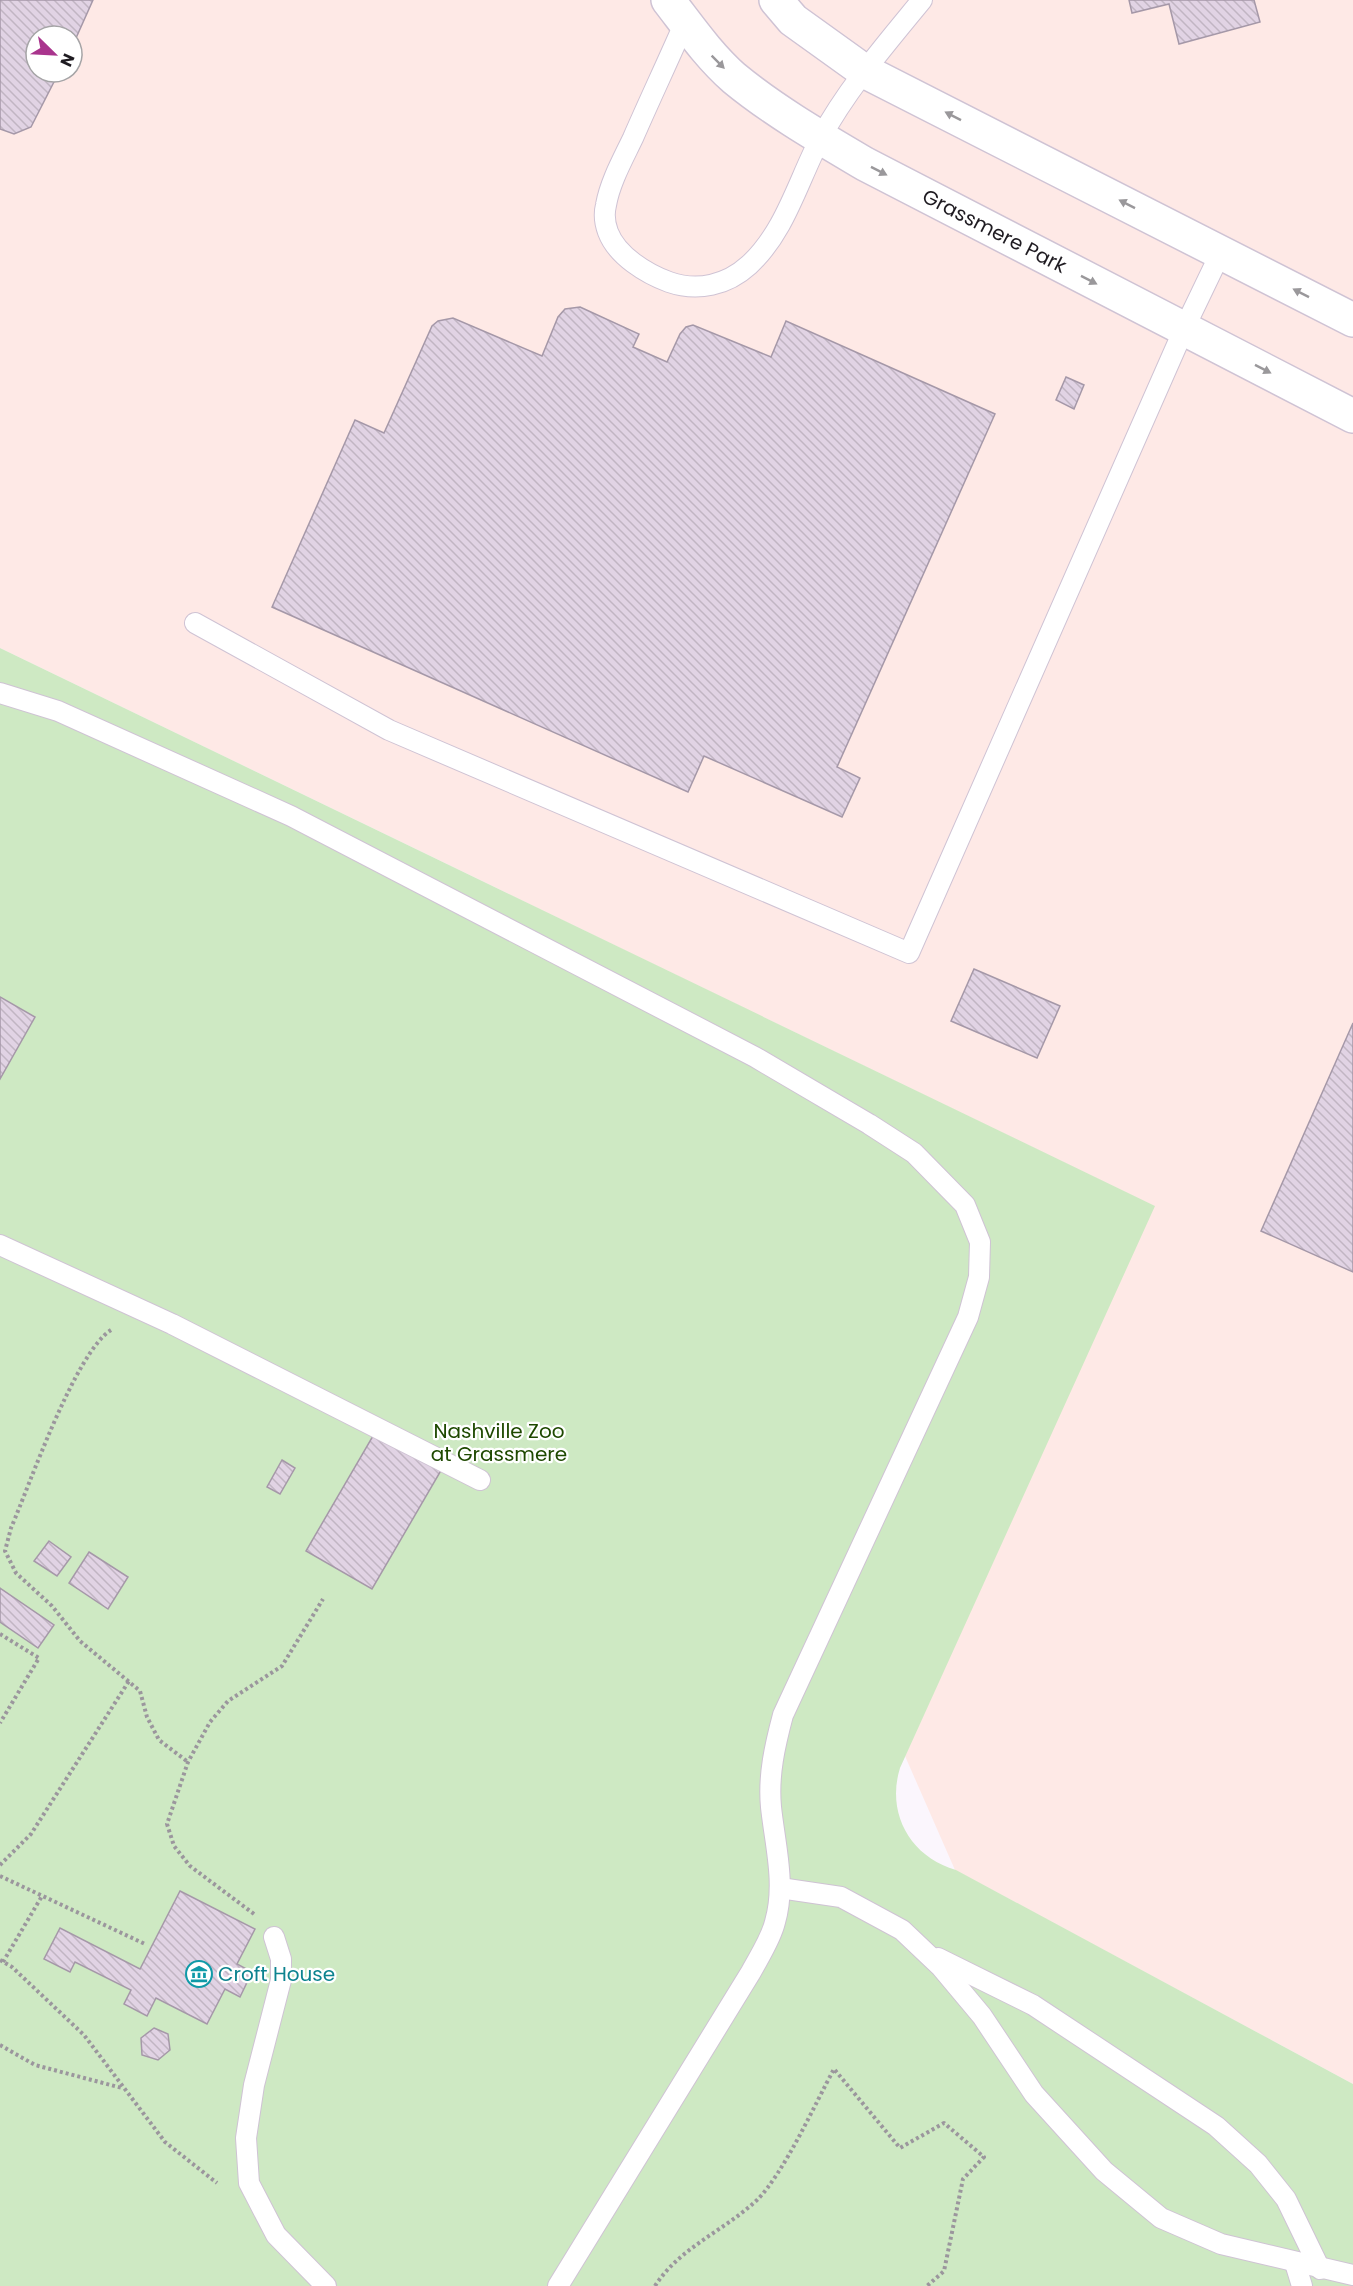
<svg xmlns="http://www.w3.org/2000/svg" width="1353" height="2286" viewBox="0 0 1353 2286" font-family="Poppins,sans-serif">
	<defs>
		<pattern id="building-back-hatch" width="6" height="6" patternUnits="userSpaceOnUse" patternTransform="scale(1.5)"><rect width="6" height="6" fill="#e1d3e4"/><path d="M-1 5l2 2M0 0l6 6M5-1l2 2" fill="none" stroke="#c1b5c3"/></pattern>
	</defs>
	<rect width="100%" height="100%" fill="#fbf6fd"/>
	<!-- commercial -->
	<path fill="#fee9e6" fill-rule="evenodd" d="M0,0H1353V2084L955,1870L905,1756L1154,1206L0,648ZM36,36H72V72H36Z"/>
	<!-- green -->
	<path fill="#cee9c3" d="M0,648L1155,1206L900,1768C886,1813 910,1857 956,1870L1353,2084V2286H0Z"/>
	<!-- building -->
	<g fill="url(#building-back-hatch)" stroke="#a598a8" stroke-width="1.5">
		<path d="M0,0H93L72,47V36H36V72H59L31,127L14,134L0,129Z"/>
		<path d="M1129,0H1254L1260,22L1179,44L1169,4L1132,13Z"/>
		<path d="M580,307L639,334L633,347L667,362L680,334L686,327L693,325L771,357L786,321L995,414L837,767L860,778L842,817L704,756L688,792L272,607L355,420L384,433L432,326L438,321L453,318L542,356L558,317L565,309Z"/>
		<path d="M1066,377L1084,385L1074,409L1056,400Z"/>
		<path d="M974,969L1060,1006L1037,1058L951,1021Z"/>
		<path d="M0,997L35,1017L0,1079Z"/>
		<path d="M1353,1023V1272L1261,1231Z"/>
		<path d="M377,1429L443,1467L372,1589L306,1551Z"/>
		<path d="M282,1460L295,1468L280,1494L267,1487Z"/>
		<path d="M49,1541L71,1557L57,1576L34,1561Z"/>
		<path d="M89,1552L128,1577L108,1609L69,1583Z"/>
		<path d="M0,1588L54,1625L38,1648L0,1622Z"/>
		<path d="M180,1891L255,1929L237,1964L252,1972L240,1997L225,1989L207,2024L156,1998L147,2016L124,2004L131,1990L75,1962L70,1972L44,1959L60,1928L140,1969Z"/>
		<path d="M154,2028L168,2034L170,2050L158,2060L142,2055L141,2038Z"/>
	</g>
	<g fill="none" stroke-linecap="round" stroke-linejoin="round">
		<defs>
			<g id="lane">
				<path d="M685,22C668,61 650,99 633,138C623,159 610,182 606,205C604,213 605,224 608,232C617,256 647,274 669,282C698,292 727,285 749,265C785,232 798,181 820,139C847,89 886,44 922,0"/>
				<path d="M195,623L389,730L909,953L1184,329L1221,252"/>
				<path d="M0,693L58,711L291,816L755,1057L869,1124L914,1153L965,1205L980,1242L979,1277L968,1317L783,1715C775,1745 768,1775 771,1807C775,1845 786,1884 775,1922C771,1939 759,1957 751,1972L558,2286"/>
				<path d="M0,1245L172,1324L480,1480"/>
				<path d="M780,1888L841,1897L902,1930L941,1967L982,2016L1034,2094L1104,2171L1161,2218L1221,2244L1353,2275"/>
				<path d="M274,1937L281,1959V1980L254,2085L246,2138L249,2183L276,2235L326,2286"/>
				<path d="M938,1958L1033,2005L1216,2126L1258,2164L1286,2199L1320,2269"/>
				<path d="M1295,2263L1302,2286"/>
			</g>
			<g id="street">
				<path id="s1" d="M668,0C689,27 708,55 734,78C774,111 821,138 865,164L1353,416"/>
				<path d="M776,0L793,20L864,71L1353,320"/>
			</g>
		</defs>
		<!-- lane casing -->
		<use href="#lane" stroke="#cfc3d4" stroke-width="22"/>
		<!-- street casing -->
		<use href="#street" stroke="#cfc3d4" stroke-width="36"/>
		<!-- path -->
		<g stroke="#9b969d" stroke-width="4" stroke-dasharray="3 3" stroke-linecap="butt">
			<path d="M111,1330C75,1353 30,1484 11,1528L5,1551L16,1573L52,1606L80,1641L140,1691L147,1717L159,1740L188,1762"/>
			<path d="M0,1634L39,1658L0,1723"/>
			<path d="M0,1865L31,1834L129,1681"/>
			<path d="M0,1876L145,1944"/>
			<path d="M254,1914L190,1866L174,1846L167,1824L188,1762L210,1722L228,1701L282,1666L323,1599"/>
			<path d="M0,1960L12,1967L84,2035L165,2142L217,2183"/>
			<path d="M3,1962L42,1896"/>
			<path d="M0,2045L35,2065L122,2088"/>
			<path d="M655,2286C680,2247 724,2231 757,2200C784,2173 815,2104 834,2069L900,2148L944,2123L984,2157L963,2179L944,2271L927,2286"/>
		</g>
		<!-- lane -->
		<use href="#lane" stroke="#fff" stroke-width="20"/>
		<!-- street -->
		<use href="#street" stroke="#fff" stroke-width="33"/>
	</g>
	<!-- one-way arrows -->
	<defs><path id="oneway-solid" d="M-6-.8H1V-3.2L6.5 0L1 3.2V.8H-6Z" transform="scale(1.5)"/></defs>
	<g fill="#9a989b">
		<use href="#oneway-solid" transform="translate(718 62) rotate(45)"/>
		<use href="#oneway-solid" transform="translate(953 116) rotate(-153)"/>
		<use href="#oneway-solid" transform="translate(879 171) rotate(27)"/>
		<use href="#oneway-solid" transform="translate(1127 204) rotate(-153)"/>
		<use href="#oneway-solid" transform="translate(1089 280) rotate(27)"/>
		<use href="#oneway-solid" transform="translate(1301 293) rotate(-153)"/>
		<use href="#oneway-solid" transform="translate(1263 369) rotate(27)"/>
	</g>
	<!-- icons -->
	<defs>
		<symbol id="museum-ring" viewBox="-11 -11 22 22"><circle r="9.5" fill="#fff" stroke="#0f9aa8" stroke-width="1.5"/><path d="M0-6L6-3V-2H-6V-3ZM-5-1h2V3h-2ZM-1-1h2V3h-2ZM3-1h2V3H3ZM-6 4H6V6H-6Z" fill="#0f9aa8"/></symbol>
	</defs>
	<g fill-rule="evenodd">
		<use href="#museum-ring" x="184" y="1959" width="30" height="30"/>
	</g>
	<g text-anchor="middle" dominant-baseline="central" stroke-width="4.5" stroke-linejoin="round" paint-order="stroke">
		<!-- street labels -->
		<g font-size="20" fill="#1f1b21" stroke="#fff">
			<text stroke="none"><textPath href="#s1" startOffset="405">Grassmere Park</textPath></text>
		</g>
		<!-- park labels -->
		<g font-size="20" fill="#1e4900" stroke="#fff">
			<text x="499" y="1431">Nashville Zoo<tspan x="499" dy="23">at Grassmere</tspan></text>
		</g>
		<!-- culture labels -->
		<g font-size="20" fill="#0d838f" stroke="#fff" text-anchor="start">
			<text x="218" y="1974">Croft House</text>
		</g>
	</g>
	<!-- north arrow -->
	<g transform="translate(54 54) rotate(114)"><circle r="28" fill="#ffffff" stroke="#a5a4a6" stroke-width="1.5"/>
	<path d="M0-4.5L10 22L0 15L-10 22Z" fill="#a9348d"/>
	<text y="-9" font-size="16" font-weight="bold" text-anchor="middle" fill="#1f1b21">N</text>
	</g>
</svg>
